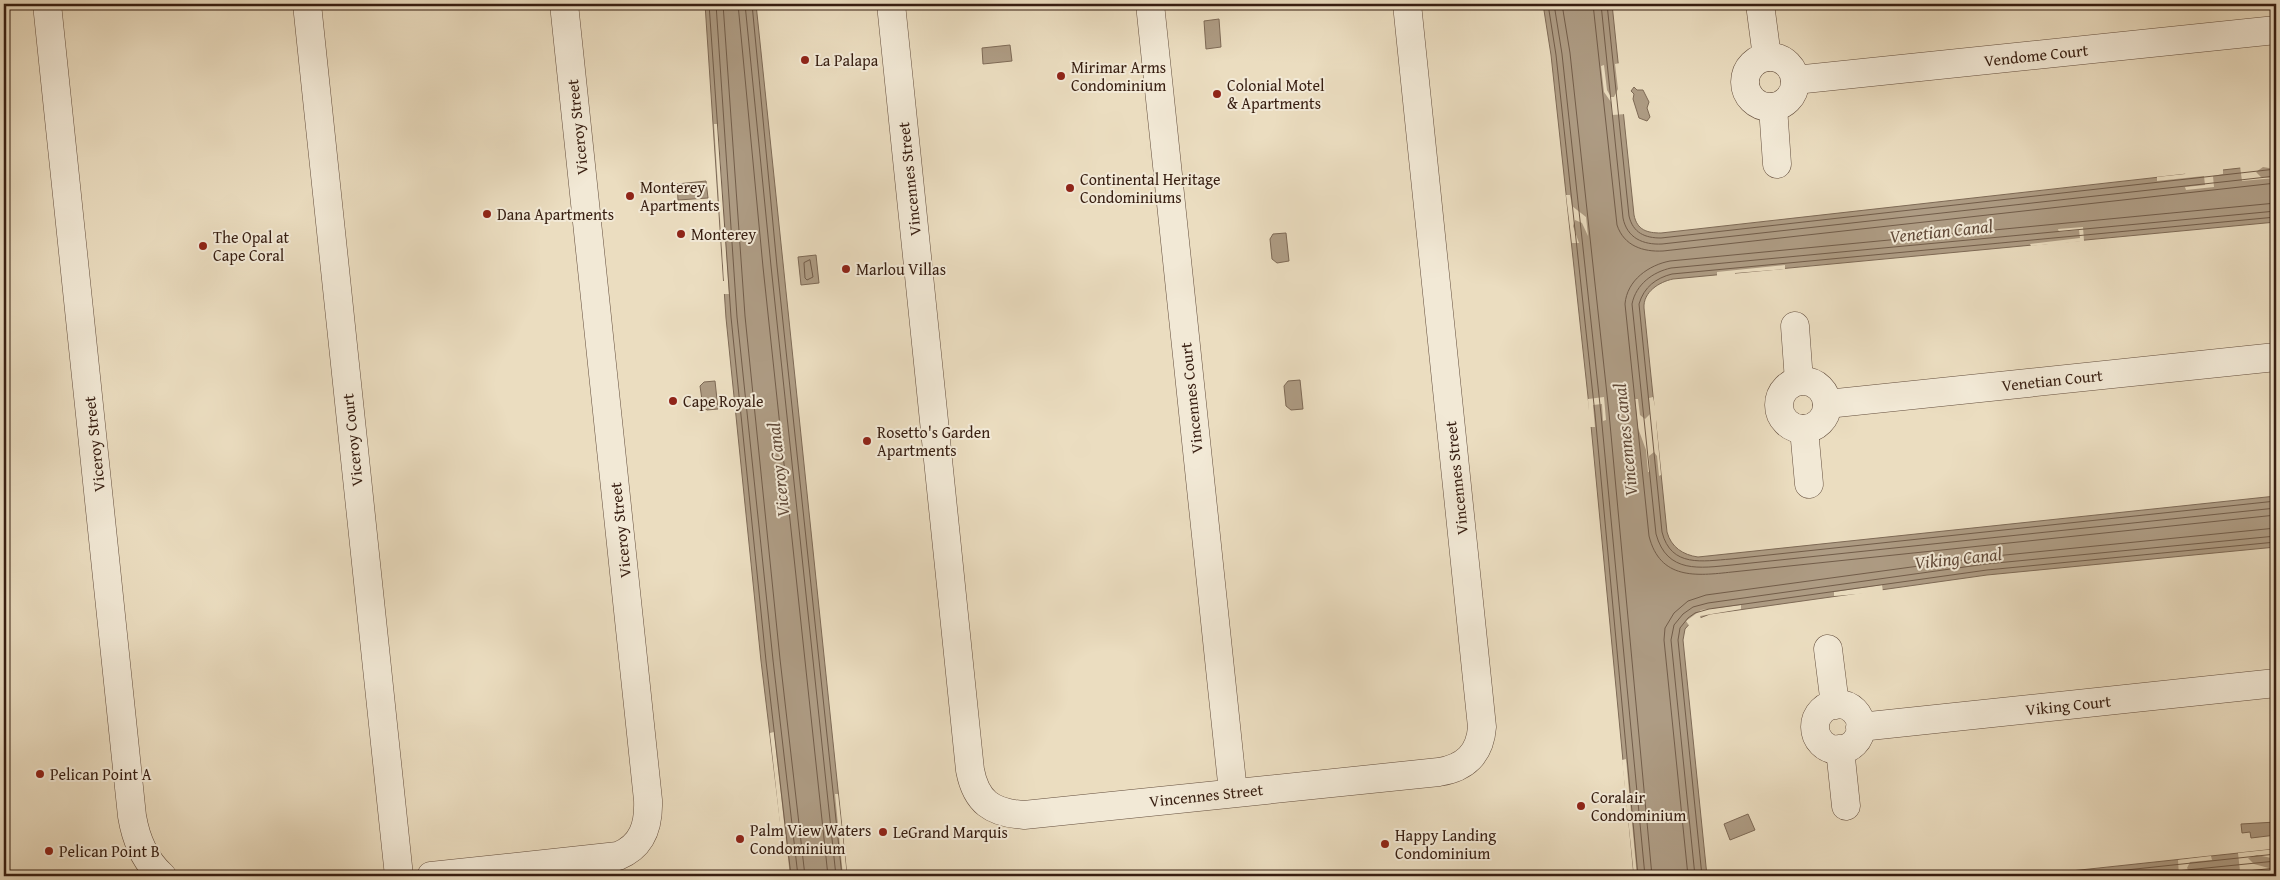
<svg xmlns="http://www.w3.org/2000/svg" width="2280" height="880" viewBox="0 0 2280 880" font-family="'Gentium Book Plus',serif">
	<rect width="100%" height="100%" fill="#ebddc0"/>
	<filter id="stains"><feTurbulence type="fractalNoise" baseFrequency=".004" numOctaves="4"/><feColorMatrix values="0 0 0 0 .2 0 0 0 0 .09 0 0 0 0 .02 0 0 0 .5 -.17"/></filter>
	<radialGradient id="worn" r=".72"><stop offset=".6" stop-color="#630" stop-opacity="0"/><stop offset="1" stop-color="#630" stop-opacity=".3"/></radialGradient>
	<!-- water -->
	<g fill="#ae9c84" stroke="#7e6a56">
		<path d="M705,4H756L847,876H787L761,661L726,318Z"/>
		<path d="M1543,4H1612L1634,215C1637,230 1647,233 1661,233L2276,164V222L1673,279C1659,282 1643,292 1644,308L1667,532C1671,547 1683,555 1698,557L2276,496V547L1987,575L1710,614L1692,621L1685,629L1683,640L1707,876H1634L1590,415L1551,55Z"/>
		<path d="M1219,19L1221,47L1206,49L1204,21Z"/>
		<path d="M1010,45L1012,61L983,64L982,48Z"/>
		<path d="M1634,87L1637,90H1643L1649,102L1647,108L1650,117L1647,121L1639,118L1633,99L1634,94L1631,91Z"/>
		<path d="M706,181L708,198L678,200L677,184Z"/>
		<path d="M1286,233L1289,261L1277,263L1272,259L1270,239L1273,234Z"/>
		<path d="M816,255L819,283L801,285L798,257Z"/>
		<path d="M1300,380L1303,409L1291,410L1286,406L1284,386L1288,381Z"/>
		<path d="M715,381L718,409L707,410L703,407L700,386L704,382Z"/>
		<path d="M1748,814L1755,830L1730,840L1724,824Z"/>
		<path d="M2276,822V835L2251,838L2250,832L2242,833L2241,824Z"/>
		<path d="M2276,849V876H2024Z"/>
	</g>
	<!-- pier -->
	<g fill="#ebddc0">
		<path d="M1620,63L1626,114L1612,115L1611,102L1604,92L1601,66L1604,65L1607,90L1611,97H1614L1618,89L1615,64Z"/>
		<path d="M714,124H718L729,294H722L721,281H724Z"/>
		<path d="M2274,162L2275,169L2263,167L2256,172L2261,177L2275,178L2242,181L2240,166Z"/>
		<path d="M2223,167V174L2213,176L2214,187L2186,190L2185,187L2205,185L2204,176L2157,181V177L2185,174L2186,171Z"/>
		<path d="M1566,195H1570L1572,206L1586,217L1588,236L1582,223L1575,220L1573,226L1579,243H1572Z"/>
		<path d="M2083,227L2084,241L2065,243V245L2052,246L2051,244L2031,246L2030,244L2080,238L2079,230L2059,232L2058,229Z"/>
		<path d="M1785,265V269L1735,273V276L1717,278V272Z"/>
		<path d="M1604,397L1606,420L1603,421L1602,404L1593,405L1595,427H1589L1588,399Z"/>
		<path d="M1653,397L1658,420H1656L1661,475L1659,476L1657,456L1654,452L1649,456L1650,472H1648L1646,450L1638,428L1635,399H1638L1640,415L1645,419L1650,414L1649,398Z"/>
		<path d="M1882,585L1883,592L1834,596V592Z"/>
		<path d="M1741,605V609L1700,616L1701,619L1690,627L1686,621L1701,610Z"/>
		<path d="M774,732L790,876L784,873L782,862L784,861L770,733Z"/>
		<path d="M1626,759L1637,876H1634L1622,760Z"/>
		<path d="M835,794H838L847,876H843Z"/>
		<path d="M2276,849V859L2257,855L2248,858L2254,864L2276,870L2243,874L2240,871L2238,853Z"/>
		<path d="M2211,856L2212,860L2190,862L2187,868L2191,873L2213,870V873L2179,876L2178,860Z"/>
	</g>
	<g fill="none" stroke-linecap="round" stroke-linejoin="round">
		<!-- shore -->
		<g stroke="#725d4a" stroke-width="1">
			<path d="M709,4L731,317L766,661L791,876"/>
			<path d="M716,4L737,317L773,660L798,876"/>
			<path d="M723,4L745,316L780,659L805,876"/>
			<path d="M738,4L763,267L828,876"/>
			<path d="M745,4L771,266L836,876"/>
			<path d="M752,4L777,266L842,876"/>
			<path d="M1548,4L1556,55L1595,414L1638,876"/>
			<path d="M1554,4L1562,54L1601,414L1645,876"/>
			<path d="M1562,4L1570,53L1609,413L1652,876"/>
			<path d="M1593,4L1617,225C1624,246 1643,252 1663,251L2276,183"/>
			<path d="M1601,4L1623,218C1627,238 1643,245 1662,244L2276,176"/>
			<path d="M1607,4L1629,216C1633,233 1645,238 1661,238L2276,169"/>
			<path d="M2276,203L1670,261C1649,265 1627,280 1625,304L1649,536C1660,580 1696,576 1732,572L2276,515"/>
			<path d="M2276,211L1671,268C1653,272 1636,284 1632,304L1656,534C1667,574 1700,568 1732,565L2276,508"/>
			<path d="M2276,217L1672,274C1656,278 1644,287 1639,304L1662,532C1671,568 1703,561 1731,559L2276,501"/>
			<path d="M810,260L813,277L807,280L805,278L804,263Z"/>
			<path d="M1688,876L1664,640L1665,628L1674,613L1688,601L1706,595L1985,557L2276,528"/>
			<path d="M1695,876L1671,640L1674,625L1683,614L1693,607L1708,603L1986,564L2276,536"/>
			<path d="M1702,876L1678,640L1680,628L1688,618L1695,613L1709,609L1987,570L2276,542"/>
			<path d="M2070,876L2276,854"/>
			<path d="M2127,876L2276,861"/>
			<path d="M2199,876L2276,868"/>
		</g>
		<defs>
			<g id="minor">
				<path d="M47,4L132,816C136,840 144,860 162,876"/>
				<path d="M307,4L399,876"/>
				<path d="M891,4L970,770C976,802 992,813 1024,815L1439,772C1465,768 1480,754 1482,727L1407,4"/>
				<path d="M1150,4L1233,792"/>
				<path d="M1760,4L1767,57"/>
				<circle cx="1770" cy="82" r="25"/>
				<path d="M1795,80L2276,30"/>
				<path d="M1773,107L1777,164"/>
				<path d="M1795,326L1799,381"/>
				<circle cx="1803" cy="405" r="24"/>
				<path d="M1827,404L2276,357"/>
				<path d="M1804,429L1809,484"/>
				<path d="M1828,649L1835,705"/>
				<circle cx="1838" cy="727" r="23"/>
				<path d="M1860,727L2276,683"/>
				<path d="M1840,749L1846,806"/>
				<path d="M431,876L618,856C643,846 649,825 648,800L564,4"/>
			</g>
		</defs>
		<!-- minor casing -->
		<use href="#minor" stroke="#644e3d" stroke-width="29"/>
		<!-- minor -->
		<use href="#minor" stroke="#f2e9d6" stroke-width="28"/>
	</g>
	<!-- markers -->
	<g fill="#8f2418" stroke="#f2e9d6" stroke-width="2">
		<circle cx="805" cy="60" r="5"/>
		<circle cx="1061" cy="76" r="5"/>
		<circle cx="1217" cy="94" r="5"/>
		<circle cx="1070" cy="188" r="5"/>
		<circle cx="630" cy="196" r="5"/>
		<circle cx="487" cy="214" r="5"/>
		<circle cx="681" cy="234" r="5"/>
		<circle cx="203" cy="246" r="5"/>
		<circle cx="846" cy="269" r="5"/>
		<circle cx="673" cy="401" r="5"/>
		<circle cx="867" cy="441" r="5"/>
		<circle cx="40" cy="774" r="5"/>
		<circle cx="1581" cy="806" r="5"/>
		<circle cx="883" cy="832" r="5"/>
		<circle cx="740" cy="839" r="5"/>
		<circle cx="1385" cy="844" r="5"/>
		<circle cx="49" cy="851" r="5"/>
	</g>
	<g text-anchor="middle" dominant-baseline="central" stroke-width="4" stroke-linejoin="round" paint-order="stroke">
		<!-- street labels -->
		<g font-size="16" fill="#371e11" stroke="#f2e9d6">
			<text transform="translate(2036 55) rotate(-6)">Vendome Court</text>
			<text transform="translate(577 127) rotate(-96)">Viceroy Street</text>
			<text transform="translate(909 179) rotate(-96)">Vincennes Street</text>
			<text transform="translate(2052 380) rotate(-6)">Venetian Court</text>
			<text transform="translate(1191 398) rotate(-96)">Vincennes Court</text>
			<text transform="translate(352 440) rotate(-96)">Viceroy Court</text>
			<text transform="translate(94 444) rotate(-96)">Viceroy Street</text>
			<text transform="translate(1456 478) rotate(-96)">Vincennes Street</text>
			<text transform="translate(620 530) rotate(-96)">Viceroy Street</text>
			<text transform="translate(2068 705) rotate(-6)">Viking Court</text>
			<text transform="translate(1206 795) rotate(-6)">Vincennes Street</text>
		</g>
		<!-- poi labels -->
		<g font-size="16" fill="#371e11" stroke="#f2e9d6" text-anchor="start">
			<text x="815" y="60">La Palapa</text>
			<text x="1071" y="67">Mirimar Arms<tspan x="1071" dy="18">Condominium</tspan></text>
			<text x="1227" y="85">Colonial Motel<tspan x="1227" dy="18">&amp; Apartments</tspan></text>
			<text x="1080" y="179">Continental Heritage<tspan x="1080" dy="18">Condominiums</tspan></text>
			<text x="640" y="187">Monterey<tspan x="640" dy="18">Apartments</tspan></text>
			<text x="497" y="214">Dana Apartments</text>
			<text x="691" y="234">Monterey</text>
			<text x="213" y="237">The Opal at<tspan x="213" dy="18">Cape Coral</tspan></text>
			<text x="856" y="269">Marlou Villas</text>
			<text x="683" y="401">Cape Royale</text>
			<text x="877" y="432">Rosetto's Garden<tspan x="877" dy="18">Apartments</tspan></text>
			<text x="50" y="774">Pelican Point A</text>
			<text x="1591" y="797">Coralair<tspan x="1591" dy="18">Condominium</tspan></text>
			<text x="750" y="830">Palm View Waters<tspan x="750" dy="18">Condominium</tspan></text>
			<text x="893" y="832">LeGrand Marquis</text>
			<text x="1395" y="835">Happy Landing<tspan x="1395" dy="18">Condominium</tspan></text>
			<text x="59" y="851">Pelican Point B</text>
		</g>
		<!-- water labels -->
		<g font-size="18" font-style="italic" fill="#614a39" stroke="#f2e9d6">
			<text transform="translate(1941 231) rotate(-6)">Venetian Canal</text>
			<text transform="translate(1625 440) rotate(-96)">Vincennes Canal</text>
			<text transform="translate(778 470) rotate(-96)">Viceroy Canal</text>
			<text transform="translate(1958 558) rotate(-6)">Viking Canal</text>
		</g>
	</g>
	<!-- margin -->
	<rect width="2280" height="880" fill="none" stroke="#ebddc0" stroke-width="20"/>
	<rect x="5" y="5" width="2270" height="870" fill="none" stroke="#371e11" stroke-width="2.5"/>
	<rect x="10" y="10" width="2260" height="860" fill="none" stroke="#371e11"/>
	<rect width="100%" height="100%" filter="url(#stains)"/>
	<rect width="100%" height="100%" fill="url(#worn)"/>
</svg>
